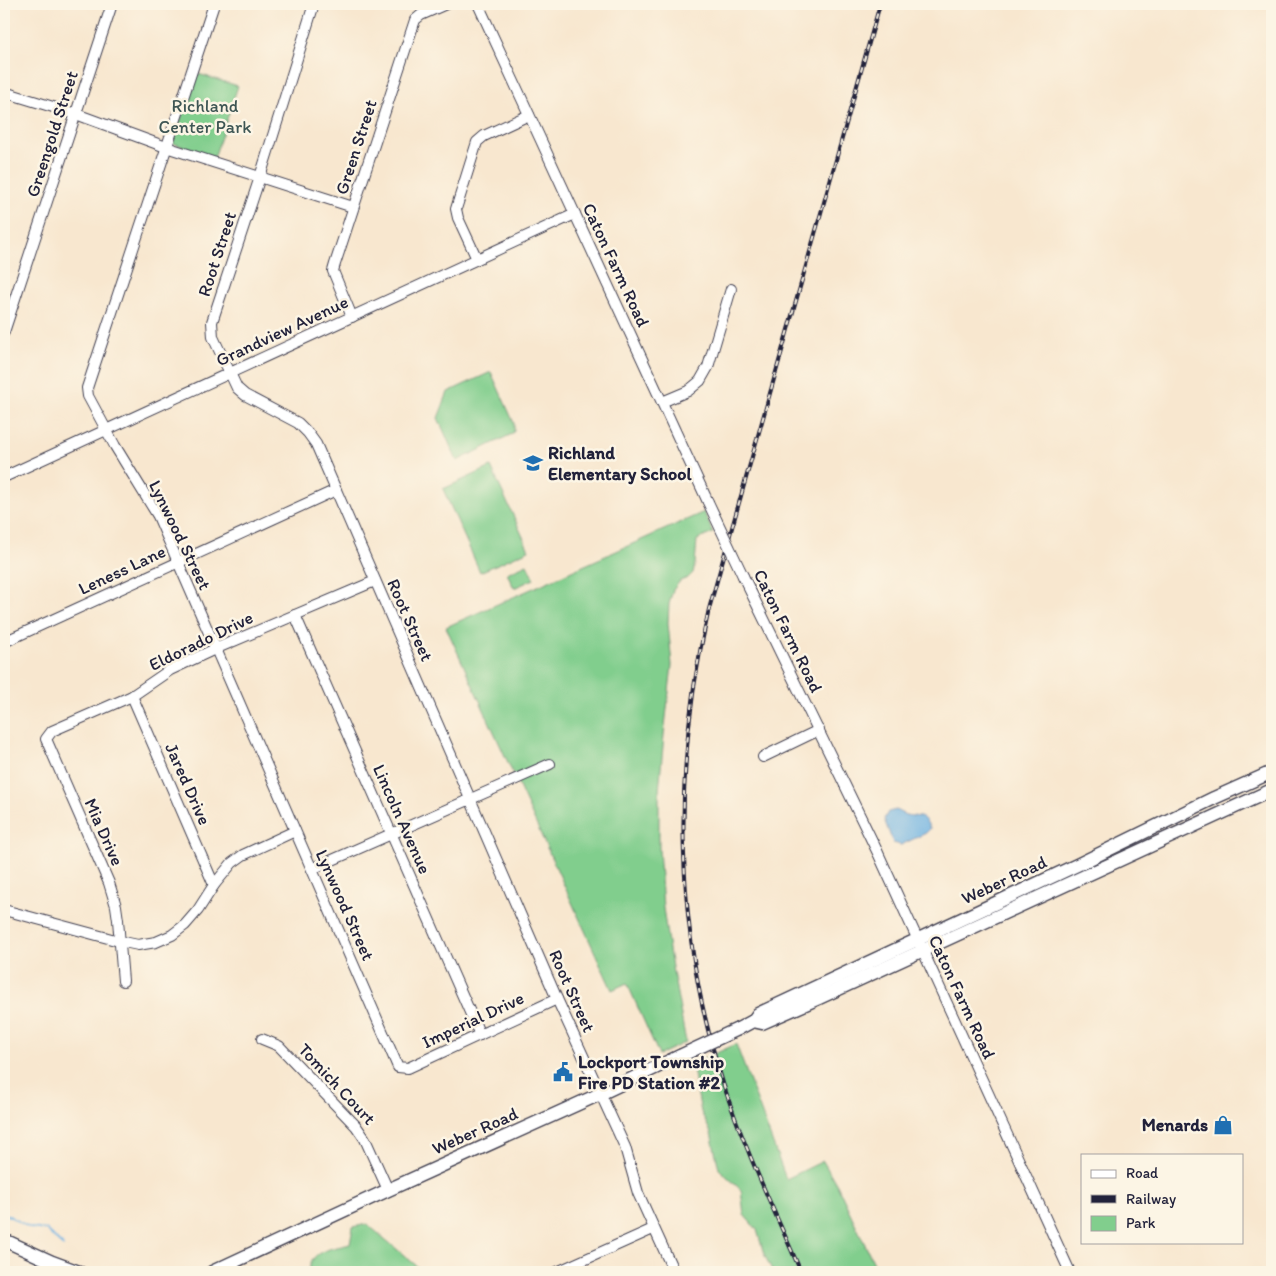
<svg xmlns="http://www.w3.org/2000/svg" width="1276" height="1276" viewBox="0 0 1276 1276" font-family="Itim,sans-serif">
	<rect width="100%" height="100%" fill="#fcf5e5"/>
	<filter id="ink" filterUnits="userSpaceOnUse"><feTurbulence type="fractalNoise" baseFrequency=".02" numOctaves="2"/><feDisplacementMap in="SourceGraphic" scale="10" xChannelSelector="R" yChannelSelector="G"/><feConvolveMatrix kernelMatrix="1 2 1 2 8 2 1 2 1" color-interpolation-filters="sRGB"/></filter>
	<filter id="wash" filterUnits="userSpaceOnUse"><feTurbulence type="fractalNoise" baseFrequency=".0096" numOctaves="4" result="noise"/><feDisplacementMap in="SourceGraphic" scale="20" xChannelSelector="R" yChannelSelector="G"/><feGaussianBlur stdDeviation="1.12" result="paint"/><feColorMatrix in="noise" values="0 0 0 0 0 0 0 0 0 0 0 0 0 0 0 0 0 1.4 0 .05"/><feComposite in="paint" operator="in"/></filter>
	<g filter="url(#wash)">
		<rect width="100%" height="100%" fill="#f8e7cf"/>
		<!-- green -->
		<g fill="#81ce8d" stroke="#527864">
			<path d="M195,73L238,86L214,158L173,143Z"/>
			<path d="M491,372L514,423V431L512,434L457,461L438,418L448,392Z"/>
			<path d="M491,467L529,550L480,572L443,489Z"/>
			<path d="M704,512L713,533L697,540L695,564L693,573L688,578L680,581L673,590L669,604L668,623L672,665L664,735L659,791V848L663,908L670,956L686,1042L659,1055L627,983L612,990L446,627Z"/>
			<path d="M527,564L534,579L514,588L507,573Z"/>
			<path d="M736,1044L786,1179L823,1161L837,1185L878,1272H773L764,1254L757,1230L744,1215L741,1190L719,1169L711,1133L701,1112L692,1064Z"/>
			<path d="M367,1224L424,1272H309C310,1249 332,1249 350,1244L353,1227Z"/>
		</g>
		<!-- water -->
		<path fill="#6cb1e2" stroke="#476a8e" d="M896,810C899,812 903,814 907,815C921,818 924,814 930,829L926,833L901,845L893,843L884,819L888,812Z"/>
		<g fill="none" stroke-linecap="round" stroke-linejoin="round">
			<!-- stream -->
			<path stroke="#6cb1e2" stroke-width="2" d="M4,1213L30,1228L46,1230L63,1246"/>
		</g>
	</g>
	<g filter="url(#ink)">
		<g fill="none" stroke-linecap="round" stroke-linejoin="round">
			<defs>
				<g id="minor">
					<path d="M214,4L87,388L88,396L115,446L158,516L398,1067L408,1068L557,999"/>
					<path d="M314,4L260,177L212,322L213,337L237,388L245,395L298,423L308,433L316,444L557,999L625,1147L638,1193L674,1272"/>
					<path d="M478,4L708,502"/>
					<path d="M4,92L76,114L166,147L353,207"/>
					<path d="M477,259L458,218L456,209L477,142L484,136L529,115"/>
					<path d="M352,317L333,271L335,264L415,20L421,15L446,4"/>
					<path d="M4,332L112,4"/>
					<path d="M662,402L688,391L700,381L708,367L731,289"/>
					<path d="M4,477L575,214"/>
					<path d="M743,576L878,853L1070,1272"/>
					<path d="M295,615L480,1035"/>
					<path d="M4,642L336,490"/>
					<path d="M132,696L214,885"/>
					<path d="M763,757L819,730"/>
					<path d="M312,869L550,764"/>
					<path d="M4,910L119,941L138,945L156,942L172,935L185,925L198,910L214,885L232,863L243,855L295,831"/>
					<path d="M123,981L118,920L116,906L109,883L46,739L52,731L132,696L170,670L215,649L375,581"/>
					<path d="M262,1039L279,1046L356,1126L365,1139L388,1190"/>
					<path d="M557,1272L653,1229"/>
				</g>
				<g id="major">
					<path d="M753,1021L762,1023L819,998L1272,790"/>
					<path d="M738,1029L753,1021L758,1014L1077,865L1214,798L1272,772"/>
					<path d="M4,1240L52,1262L79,1272"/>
					<path d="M212,1272L388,1190L600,1094L680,1056"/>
				</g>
			</defs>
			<!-- minor casing -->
			<use href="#minor" stroke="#424051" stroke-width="12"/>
			<!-- major casing -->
			<use href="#major" stroke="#424051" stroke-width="15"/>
			<!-- minor -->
			<use href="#minor" stroke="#fff" stroke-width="10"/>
			<!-- major -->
			<use href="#major" stroke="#fff" stroke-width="12"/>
			<defs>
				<path id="rail" d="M801,1272C774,1210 744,1148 723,1083C674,929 672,767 709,609L880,4"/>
			</defs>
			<!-- rail casing -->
			<use href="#rail" stroke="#22223b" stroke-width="4"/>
			<!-- rail -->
			<use href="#rail" stroke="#fcf5e5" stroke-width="2" stroke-dasharray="5.5" stroke-linecap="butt"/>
			<defs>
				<path id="minor-bridge" d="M708,502L743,576"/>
				<path id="major-bridge" d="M680,1056L738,1029"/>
			</defs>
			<!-- minor-bridge casing -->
			<use href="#minor-bridge" stroke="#424051" stroke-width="12" stroke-linecap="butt"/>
			<!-- major-bridge casing -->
			<use href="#major-bridge" stroke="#424051" stroke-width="15" stroke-linecap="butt"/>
			<!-- minor-bridge -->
			<use href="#minor-bridge" stroke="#fff" stroke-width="10"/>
			<!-- major-bridge -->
			<use href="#major-bridge" stroke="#fff" stroke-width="12"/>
		</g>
	</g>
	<!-- icons -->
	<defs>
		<symbol id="school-bare" viewBox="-9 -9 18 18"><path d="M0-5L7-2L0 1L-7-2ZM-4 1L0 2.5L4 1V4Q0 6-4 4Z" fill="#1f6fb2" stroke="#fcf5e5" stroke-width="2.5" paint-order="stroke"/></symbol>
		<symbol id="civic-bare" viewBox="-9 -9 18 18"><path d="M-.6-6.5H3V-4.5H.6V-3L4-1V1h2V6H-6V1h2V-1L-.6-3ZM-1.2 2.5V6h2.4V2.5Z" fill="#1f6fb2" stroke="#fcf5e5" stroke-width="2.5" paint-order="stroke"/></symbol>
		<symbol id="shop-bare" viewBox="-9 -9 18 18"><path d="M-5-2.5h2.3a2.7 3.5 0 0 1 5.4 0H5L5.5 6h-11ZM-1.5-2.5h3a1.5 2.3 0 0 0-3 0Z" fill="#1f6fb2" stroke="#fcf5e5" stroke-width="2.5" paint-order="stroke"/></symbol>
	</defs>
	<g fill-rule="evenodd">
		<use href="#school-bare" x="519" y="449" width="28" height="28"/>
		<use href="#civic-bare" x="549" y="1058" width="28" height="28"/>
		<use href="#shop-bare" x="1209" y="1111" width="28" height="28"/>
	</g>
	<g text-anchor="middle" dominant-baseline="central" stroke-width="5" stroke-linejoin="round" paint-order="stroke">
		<!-- park labels -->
		<g font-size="18" fill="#3e5654" stroke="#fcf5e5">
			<text x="205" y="106">Richland<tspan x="205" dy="21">Center Park</tspan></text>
		</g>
		<!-- street labels -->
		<g font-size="18" fill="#22223b" stroke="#fcf5e5">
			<text transform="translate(52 134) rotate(-72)">Greengold Street</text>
			<text transform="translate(356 147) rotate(-72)">Green Street</text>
			<text transform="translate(217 254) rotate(-72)">Root Street</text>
			<text transform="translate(616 265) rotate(65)">Caton Farm Road</text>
			<text transform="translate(282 331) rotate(-25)">Grandview Avenue</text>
			<text transform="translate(180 535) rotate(64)">Lynwood Street</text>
			<text transform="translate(122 570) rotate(-25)">Leness Lane</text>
			<text transform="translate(410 620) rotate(66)">Root Street</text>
			<text transform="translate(788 631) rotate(64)">Caton Farm Road</text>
			<text transform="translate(201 641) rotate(-26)">Eldorado Drive</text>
			<text transform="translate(188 784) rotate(66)">Jared Drive</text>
			<text transform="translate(402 819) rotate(66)">Lincoln Avenue</text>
			<text transform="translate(104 832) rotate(66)">Mia Drive</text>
			<text transform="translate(1004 880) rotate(-25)">Weber Road</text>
			<text transform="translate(345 905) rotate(66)">Lynwood Street</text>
			<text transform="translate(572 991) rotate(66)">Root Street</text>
			<text transform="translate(962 997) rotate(65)">Caton Farm Road</text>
			<text transform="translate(473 1020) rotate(-25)">Imperial Drive</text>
			<text transform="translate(337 1084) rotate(47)">Tomich Court</text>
			<text transform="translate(475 1131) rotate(-24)">Weber Road</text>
		</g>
		<!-- poi labels -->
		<g font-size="18" font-weight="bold" fill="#22223b" stroke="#fcf5e5" text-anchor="start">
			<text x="548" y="453">Richland<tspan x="548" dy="21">Elementary School</tspan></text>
			<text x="578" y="1062">Lockport Township<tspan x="578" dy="21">Fire PD Station #2</tspan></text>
			<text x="1208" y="1125" text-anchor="end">Menards</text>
		</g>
	</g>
	<!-- margin -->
	<rect width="1276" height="1276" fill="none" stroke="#fcf5e5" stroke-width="20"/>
	<!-- legend -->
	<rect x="1081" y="1154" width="162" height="90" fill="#fcf5e5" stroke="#a5a1a1"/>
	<rect x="1091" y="1170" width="25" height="8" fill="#ffffff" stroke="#a5a1a1"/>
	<text x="1126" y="1178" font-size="15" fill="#22223b">Road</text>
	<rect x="1091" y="1195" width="25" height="8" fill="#22223b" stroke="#a5a1a1"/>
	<text x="1126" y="1204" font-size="15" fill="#22223b">Railway</text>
	<rect x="1091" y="1216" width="25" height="15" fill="#81ce8d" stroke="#a5a1a1"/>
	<text x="1126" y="1228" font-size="15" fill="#22223b">Park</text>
</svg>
